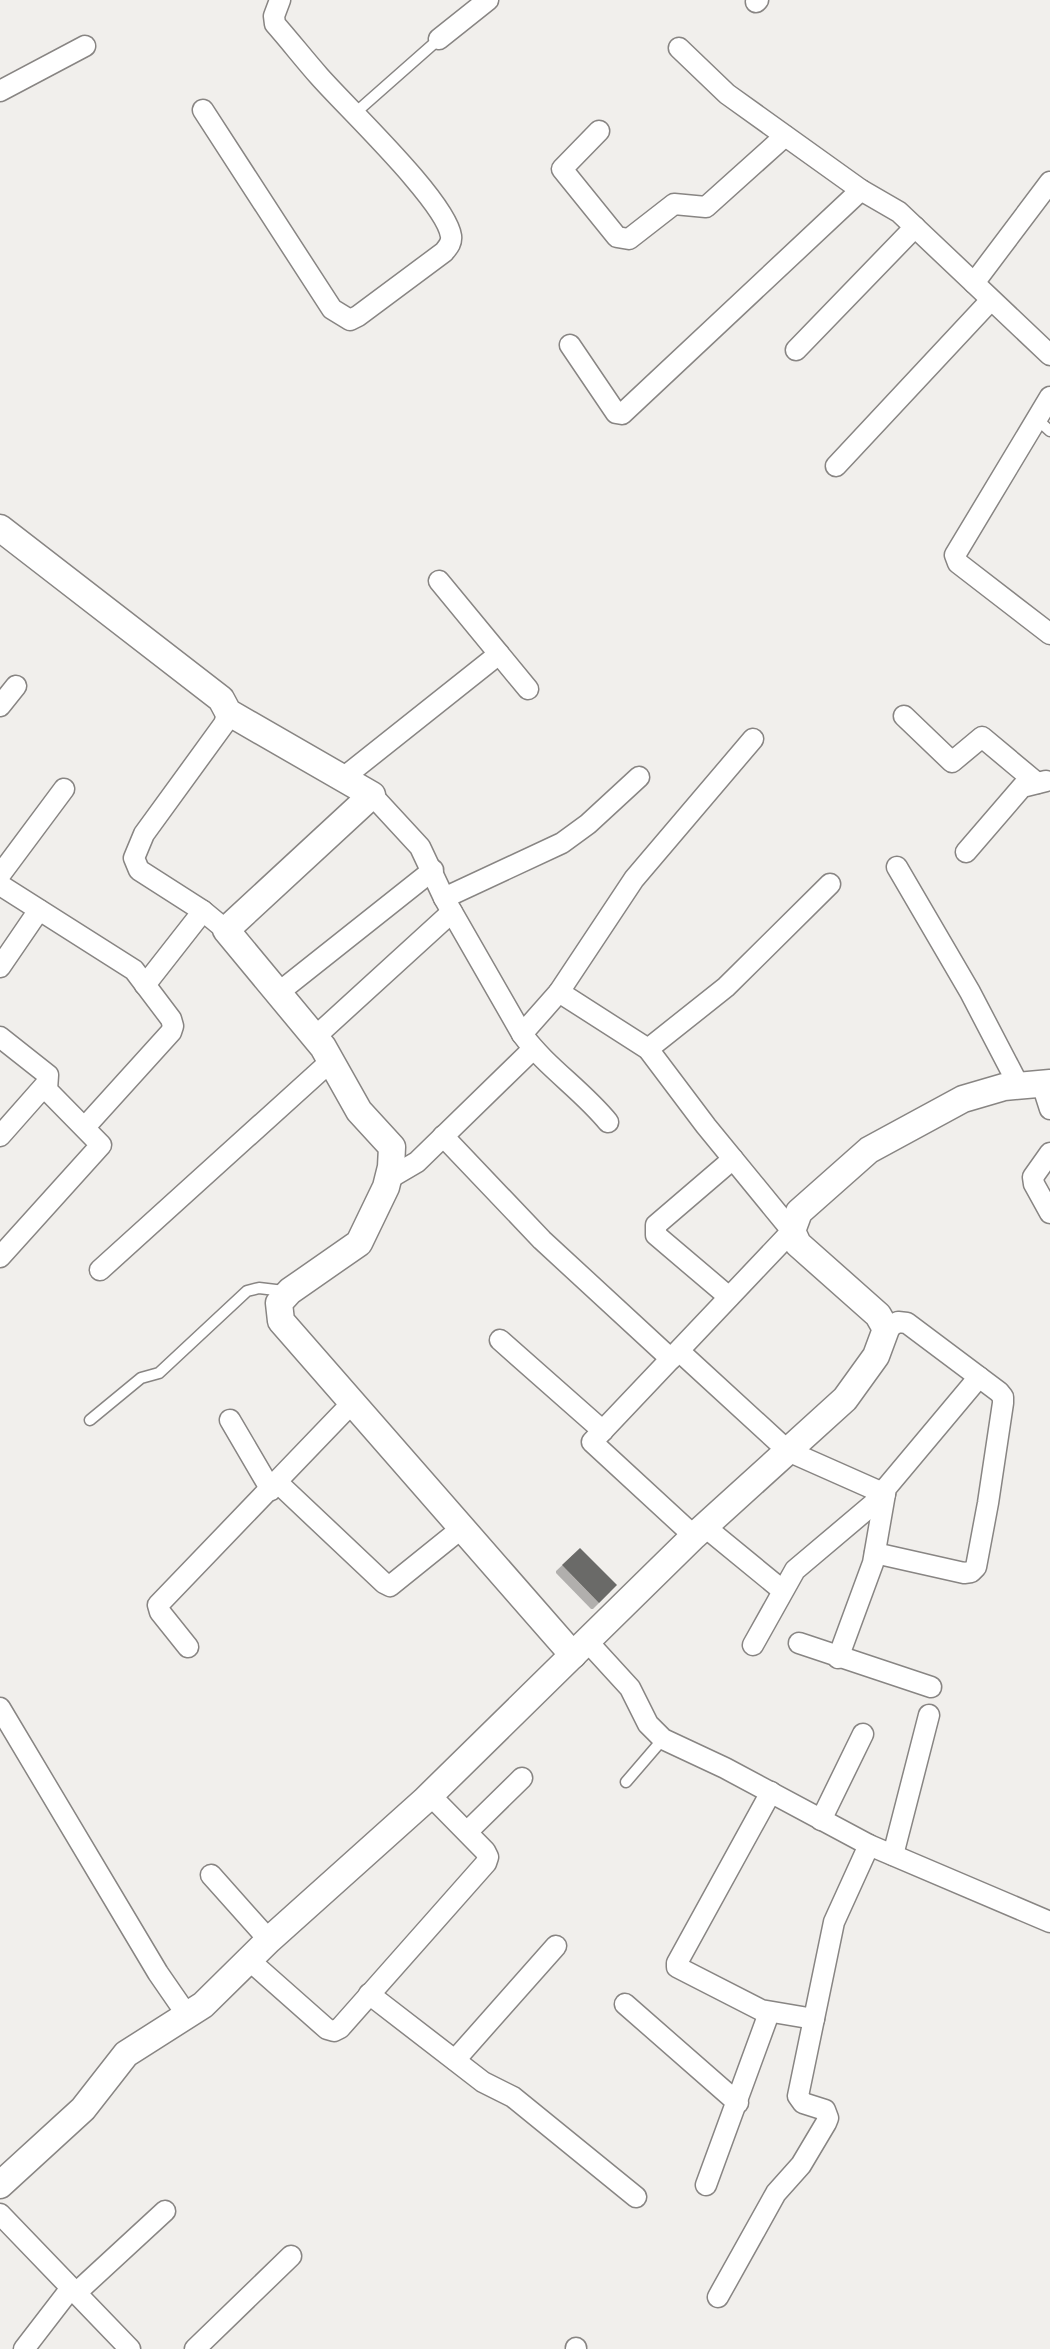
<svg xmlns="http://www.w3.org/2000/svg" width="1050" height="2349" viewBox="0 0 1050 2349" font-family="'Space Grotesk',sans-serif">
	<defs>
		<filter id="shadow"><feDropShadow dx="-7" dy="7" stdDeviation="0" flood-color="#0004"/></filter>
	</defs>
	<rect width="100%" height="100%" fill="#f1efec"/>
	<!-- building -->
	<path fill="#6b6a67" filter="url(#shadow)" d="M580,1548L617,1585L599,1603L562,1565Z"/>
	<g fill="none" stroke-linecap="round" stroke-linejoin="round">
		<defs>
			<g id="service">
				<path d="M354,114L439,39"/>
				<path d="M1037,419L1050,431"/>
				<path d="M90,1420L141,1378L159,1373L247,1291L259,1288L284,1291"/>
				<path d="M626,1782L663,1739"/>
			</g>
			<g id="minor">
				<path d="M756,2L758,0"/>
				<path d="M439,39L488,0"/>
				<path d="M679,48L727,94L861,190L899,212L1050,355"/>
				<path d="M0,91L85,46"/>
				<path d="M203,110L332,309L350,320L358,316L444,252C448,247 452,243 451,236C446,201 346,107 319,76C304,59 290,41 275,24L274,16L280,0"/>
				<path d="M599,131L562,169L617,237L629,239L674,204L706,207L785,136"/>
				<path d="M974,283L1050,182"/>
				<path d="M570,345L616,413L622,414L861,190"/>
				<path d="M796,350L915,227"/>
				<path d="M1050,397L955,555L958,563L1050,634"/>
				<path d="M836,466L991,300"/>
				<path d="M439,581L528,689"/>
				<path d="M0,706L16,686"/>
				<path d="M904,716L952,762L982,737L1037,783"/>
				<path d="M343,778L499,654"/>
				<path d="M372,795L420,847L444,898L522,1034C546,1067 582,1090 608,1122"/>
				<path d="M966,852L1022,787L1046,781"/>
				<path d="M897,867L970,992L1019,1086"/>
				<path d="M0,875L64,789"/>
				<path d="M0,885L134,970L171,1019L173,1026L171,1032L85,1127"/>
				<path d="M444,898L562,843L588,824L639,777"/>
				<path d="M226,930L203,911L139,870L134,858L144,834L224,724L228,712"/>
				<path d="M0,967L39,910"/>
				<path d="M145,985L203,911"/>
				<path d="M559,992L648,1049L706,1126L792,1231L592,1442L694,1536"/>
				<path d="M278,993L433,870"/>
				<path d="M522,1034L559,992L634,879L753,739"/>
				<path d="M0,1037L48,1075L47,1090L101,1145L0,1257"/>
				<path d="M315,1037L452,912"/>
				<path d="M648,1049L726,987L830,884"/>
				<path d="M1042,1084L1050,1109"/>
				<path d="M0,1136L46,1084"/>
				<path d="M443,1136L542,1240L671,1359"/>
				<path d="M1050,1153L1033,1177L1034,1184L1050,1213"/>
				<path d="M388,1179L417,1162L533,1049"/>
				<path d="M100,1270L331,1061"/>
				<path d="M729,1297L656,1235V1225L733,1159"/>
				<path d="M500,1340L603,1431"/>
				<path d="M679,1351L788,1451L885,1494L795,1570L753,1645"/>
				<path d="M230,1420L271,1490"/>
				<path d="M277,1482L384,1583L390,1586L462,1528"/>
				<path d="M704,1526L782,1590"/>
				<path d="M875,1553L964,1573L971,1572L976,1567L988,1503L1003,1403V1397L999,1392L907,1323L898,1322L886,1329"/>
				<path d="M587,1641L630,1688L648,1724L663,1739L725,1768L869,1845L1050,1922"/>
				<path d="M799,1643L931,1687"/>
				<path d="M188,1647L160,1612L158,1605L352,1403"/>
				<path d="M838,1658L873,1563L886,1488L979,1377"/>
				<path d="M0,1708L158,1973L187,2015"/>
				<path d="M771,1792L677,1963V1967L761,2010L814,2019"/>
				<path d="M821,1820L863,1734"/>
				<path d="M467,1832L522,1778"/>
				<path d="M893,1855L929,1715"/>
				<path d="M211,1875L269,1940"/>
				<path d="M249,1960L327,2029L334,2031L340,2028L486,1863L488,1857L485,1851L430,1795"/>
				<path d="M369,1994L483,2082L513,2097L636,2197"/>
				<path d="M625,2004L738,2103"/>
				<path d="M455,2060L556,1946"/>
				<path d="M706,2185L769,2013"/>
				<path d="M0,2214L130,2349"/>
				<path d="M76,2293L165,2211"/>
				<path d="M718,2297L776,2193L801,2165L826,2123L828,2118L825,2110L803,2103L798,2096L834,1922L869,1845"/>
				<path d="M24,2349L71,2288"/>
				<path d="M195,2349L291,2256"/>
				<path d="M576,2349V2348"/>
			</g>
			<g id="tertiary">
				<path d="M0,528L221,699L228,712L372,795L226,930L323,1047L359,1111L392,1147L391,1167L386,1187L359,1243L290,1291L279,1303L281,1321L573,1655"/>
				<path d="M0,2185L83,2109L126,2054L203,2005L269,1940L424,1801L694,1536L845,1399L876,1356L886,1329L878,1315L798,1244L792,1231L799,1212L869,1150L963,1099L1004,1087L1050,1083"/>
			</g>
		</defs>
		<!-- service casing -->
		<use href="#service" stroke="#888583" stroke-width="13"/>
		<!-- minor casing -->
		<use href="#minor" stroke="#888583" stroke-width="23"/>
		<!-- tertiary casing -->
		<use href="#tertiary" stroke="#888583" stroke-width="29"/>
		<!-- service -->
		<use href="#service" stroke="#fff" stroke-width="10"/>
		<!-- minor -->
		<use href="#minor" stroke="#fff" stroke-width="20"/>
		<!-- tertiary -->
		<use href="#tertiary" stroke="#fff" stroke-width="26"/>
	</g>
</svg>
